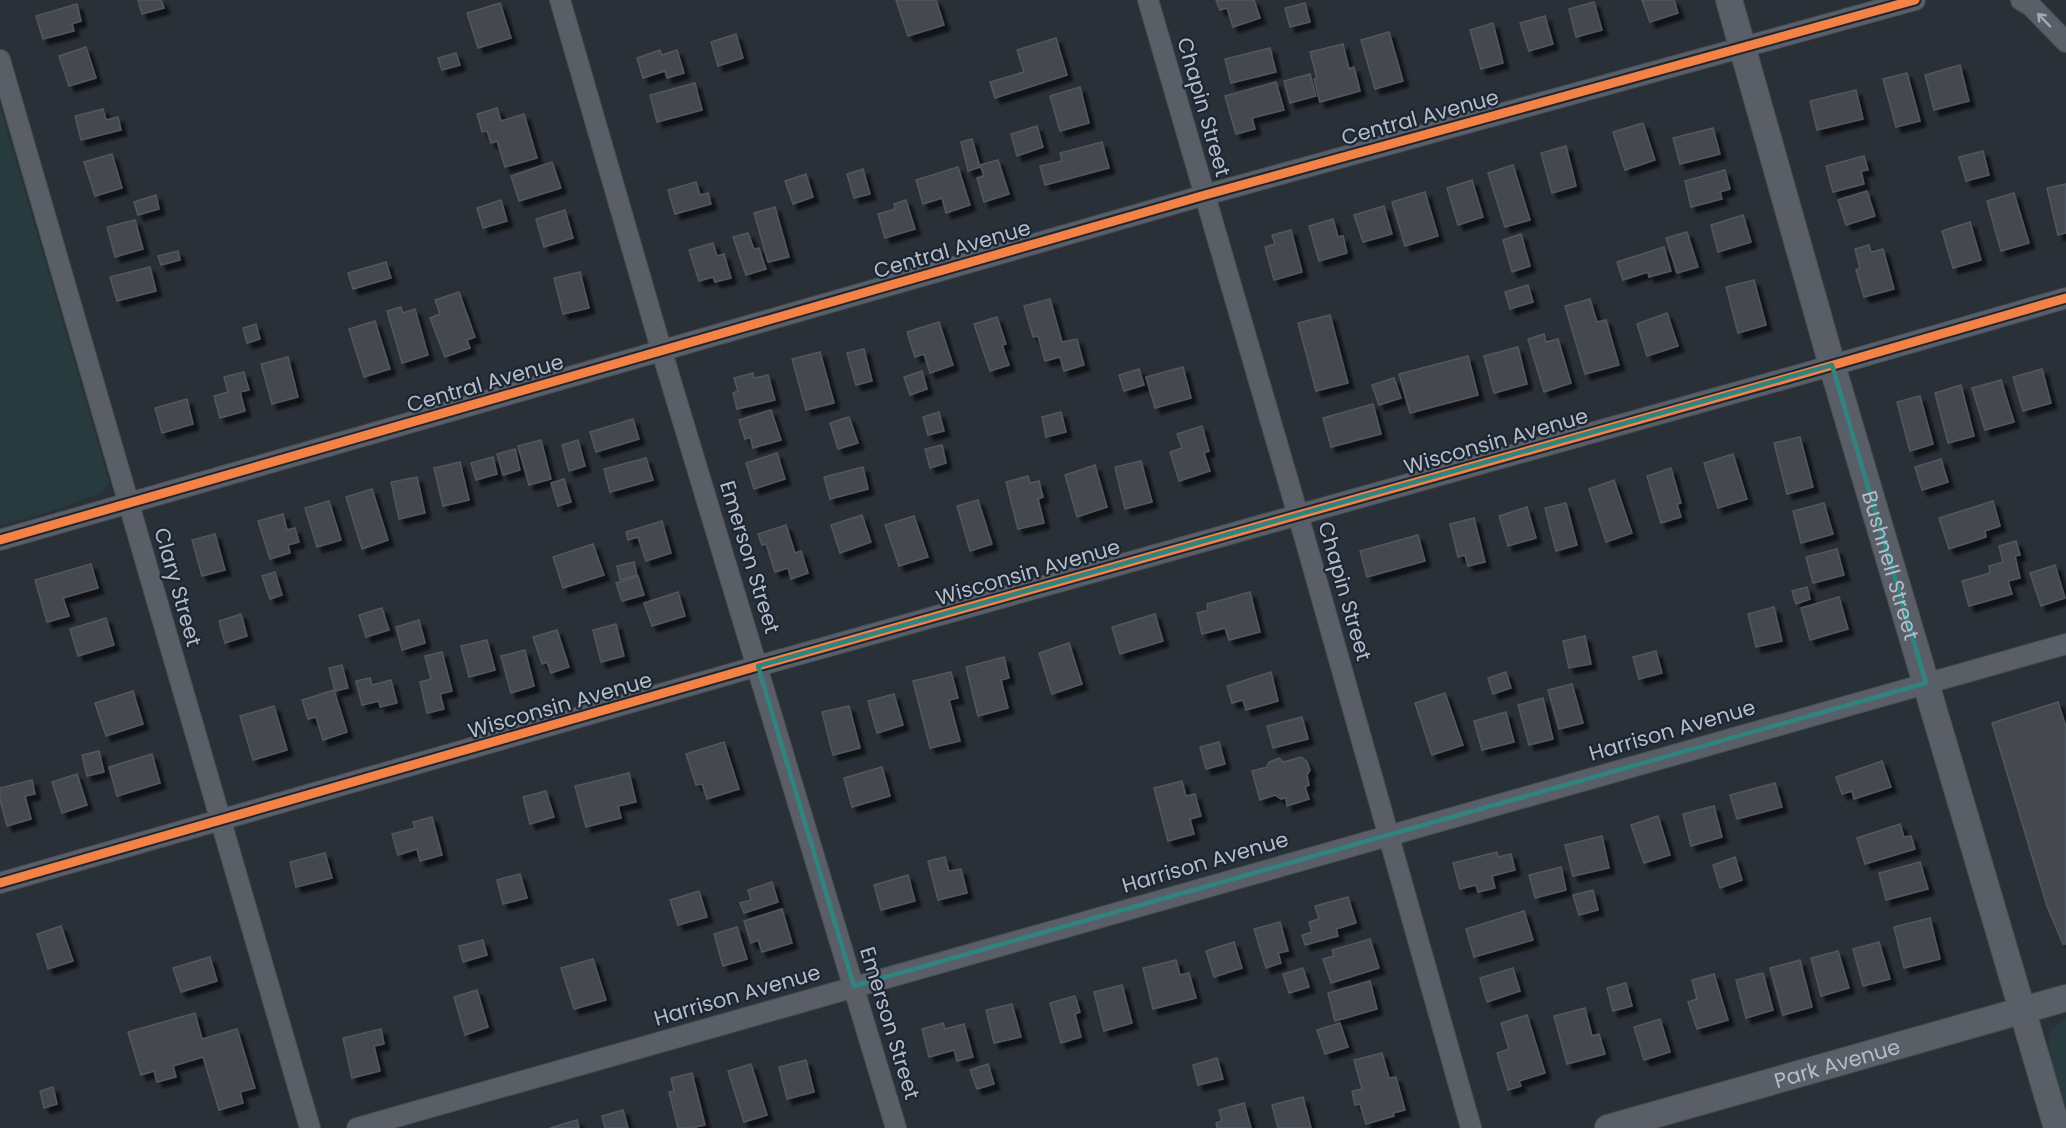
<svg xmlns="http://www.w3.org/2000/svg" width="2066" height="1128" viewBox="0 0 2066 1128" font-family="Poppins,sans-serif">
	<defs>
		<filter id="shadow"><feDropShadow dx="5.5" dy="5.5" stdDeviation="1.5" flood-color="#0009"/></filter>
	</defs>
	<rect width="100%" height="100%" fill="#2a3038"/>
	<!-- green -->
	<g fill="#273a3e">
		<path d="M0,106L109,481L107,488L103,492L49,512L0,525Z"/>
		<path d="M2066,1019V1107C2061,1089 2043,1048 2051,1031C2055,1025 2060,1022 2066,1019Z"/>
	</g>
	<!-- building -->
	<g fill="#444950" stroke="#52575f" stroke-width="1.5" filter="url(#shadow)">
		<path d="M138,0H161L164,8L142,14Z"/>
		<path d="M896,0H936L944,25L908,36Z"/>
		<path d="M1216,0H1254L1260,18L1233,27L1227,8L1220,10Z"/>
		<path d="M1642,0H1674L1678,13L1650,22Z"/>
		<path d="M1594,2L1602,30L1576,37L1569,9Z"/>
		<path d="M500,3L511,38L478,48L467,13Z"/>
		<path d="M1305,3L1310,22L1290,27L1285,8Z"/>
		<path d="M77,4L81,21L72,24L74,31L43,39L36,16Z"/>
		<path d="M1545,16L1553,44L1529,51L1520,23Z"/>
		<path d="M1493,23L1503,63L1481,69L1470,30Z"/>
		<path d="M1389,32L1403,81L1375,89L1361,40Z"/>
		<path d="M736,34L743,58L718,66L711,42Z"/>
		<path d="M1056,38L1067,75L995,98L990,82L1024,72L1017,50Z"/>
		<path d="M1343,44L1349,69L1354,67L1360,91L1320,102L1314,79L1317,78L1310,52Z"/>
		<path d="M86,47L96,78L69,86L59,56Z"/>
		<path d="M1270,48L1276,72L1231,83L1225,59Z"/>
		<path d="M660,50L662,55L677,50L684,73L667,78L665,71L643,78L637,58Z"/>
		<path d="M456,53L460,65L442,70L438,58Z"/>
		<path d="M1960,65L1969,101L1934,110L1925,75Z"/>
		<path d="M1907,73L1920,121L1896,127L1883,79Z"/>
		<path d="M1310,74L1316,96L1290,103L1284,81Z"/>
		<path d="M1276,82L1284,110L1252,118L1255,129L1236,134L1225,96Z"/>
		<path d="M695,83L702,110L657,122L650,95Z"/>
		<path d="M1080,87L1089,123L1060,131L1050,96Z"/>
		<path d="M1856,90L1863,119L1817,130L1810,101Z"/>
		<path d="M497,108L501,121L524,114L537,158L505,167L497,141L491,143L487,131L482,132L477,114Z"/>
		<path d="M103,109L106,120L118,117L121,130L81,140L75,116Z"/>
		<path d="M1643,123L1655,160L1625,170L1613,132Z"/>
		<path d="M1037,126L1043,147L1017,156L1011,134Z"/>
		<path d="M1713,128L1720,154L1680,164L1673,138Z"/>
		<path d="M972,139L980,167L968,171L961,142Z"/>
		<path d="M1102,142L1109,168L1045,185L1040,166L1062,161L1060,153Z"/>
		<path d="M1566,146L1576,186L1552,193L1541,153Z"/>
		<path d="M1983,151L1989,175L1966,181L1959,157Z"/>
		<path d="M112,154L122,188L95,196L84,162Z"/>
		<path d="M1864,156L1868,170L1861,171L1864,184L1833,192L1826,166Z"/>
		<path d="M998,160L1009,194L984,202L977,178L984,176L980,165Z"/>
		<path d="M552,162L561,188L519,201L511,176Z"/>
		<path d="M1513,165L1530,220L1505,227L1488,173Z"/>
		<path d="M958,167L970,205L946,213L942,198L923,204L916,180Z"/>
		<path d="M863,169L870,194L854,198L847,174Z"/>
		<path d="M1725,170L1730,189L1720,192L1722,199L1691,207L1685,181Z"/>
		<path d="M806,174L813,197L793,204L785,181Z"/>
		<path d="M1472,180L1483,217L1458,225L1447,188Z"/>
		<path d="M696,182L700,195L708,193L711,204L675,214L668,190Z"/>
		<path d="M2066,184V233L2058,235L2047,188Z"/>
		<path d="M1867,191L1875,216L1846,225L1838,200Z"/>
		<path d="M1425,192L1438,236L1405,246L1392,202Z"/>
		<path d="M2014,193L2029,243L2001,251L1987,201Z"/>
		<path d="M156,195L159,209L138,215L134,202Z"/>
		<path d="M501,200L507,221L483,228L477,208Z"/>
		<path d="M906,200L915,229L885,238L878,214L895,209L894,204Z"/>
		<path d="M1384,206L1392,234L1363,242L1354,215Z"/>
		<path d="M775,207L789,257L768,262L754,213Z"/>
		<path d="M565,210L573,238L544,247L536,219Z"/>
		<path d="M1743,215L1751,242L1718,252L1711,225Z"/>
		<path d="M1333,219L1338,237L1343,236L1347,253L1319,261L1309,226Z"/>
		<path d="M135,220L143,249L115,257L107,227Z"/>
		<path d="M1970,222L1981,260L1953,268L1942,231Z"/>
		<path d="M1291,230L1302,272L1274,280L1265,247L1275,244L1272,235Z"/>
		<path d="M1687,232L1698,267L1677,273L1666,238Z"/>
		<path d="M748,233L754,249L759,248L766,269L746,275L733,237Z"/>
		<path d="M1521,234L1530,266L1512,272L1503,240Z"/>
		<path d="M713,243L717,256L724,254L731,278L715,282L713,277L699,281L689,250Z"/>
		<path d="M1869,245L1871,252L1883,249L1894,289L1864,297L1856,270L1860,268L1855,249Z"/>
		<path d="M1664,247L1671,271L1649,277L1648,272L1623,280L1617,262Z"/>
		<path d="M178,251L180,260L161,265L158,256Z"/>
		<path d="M386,262L391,278L353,289L348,273Z"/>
		<path d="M150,267L156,291L117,301L110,277Z"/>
		<path d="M580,272L589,308L563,314L554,278Z"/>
		<path d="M1754,280L1766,325L1738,333L1726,287Z"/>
		<path d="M1528,285L1533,302L1510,309L1505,292Z"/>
		<path d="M459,292L475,337L467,340L470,348L445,357L430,318L440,314L435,300Z"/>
		<path d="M1050,299L1062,342L1077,339L1084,365L1064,371L1060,357L1045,361L1038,336L1033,337L1024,306Z"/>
		<path d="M1590,299L1597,322L1606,320L1619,365L1585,374L1565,306Z"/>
		<path d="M401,307L403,313L415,309L428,355L402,363L387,311Z"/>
		<path d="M1667,313L1678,346L1647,356L1637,324Z"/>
		<path d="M1330,315L1348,383L1316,391L1298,323Z"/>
		<path d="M997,317L1006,344L1002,345L1009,365L990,371L974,324Z"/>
		<path d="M375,321L390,369L364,377L349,329Z"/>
		<path d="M939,322L953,365L930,373L924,354L915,357L907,332Z"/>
		<path d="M256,324L260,339L247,343L243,328Z"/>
		<path d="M1544,334L1546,342L1558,339L1571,383L1544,392L1528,339Z"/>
		<path d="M1518,347L1527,384L1494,393L1484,356Z"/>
		<path d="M864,349L872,381L856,385L847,353Z"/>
		<path d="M820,352L834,403L806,410L792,359Z"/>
		<path d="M1468,356L1478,395L1410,413L1399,374Z"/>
		<path d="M288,357L298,397L272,404L261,364Z"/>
		<path d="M1183,367L1191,398L1155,408L1146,377Z"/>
		<path d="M1139,369L1144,385L1124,391L1119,375Z"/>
		<path d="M2042,369L2051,403L2023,411L2013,377Z"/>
		<path d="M922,371L927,389L910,395L904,377Z"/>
		<path d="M244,372L249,390L240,392L245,411L220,418L214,396L228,392L224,377Z"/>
		<path d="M753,373L754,378L768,375L775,400L737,409L733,393L738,391L734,378Z"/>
		<path d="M1394,378L1401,398L1379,405L1372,385Z"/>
		<path d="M2001,380L2014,422L1985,430L1972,388Z"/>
		<path d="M1961,385L1974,436L1948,443L1935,393Z"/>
		<path d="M1920,396L1933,444L1910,451L1897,402Z"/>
		<path d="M187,399L193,424L162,433L155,408Z"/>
		<path d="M1373,404L1381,434L1331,447L1323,418Z"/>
		<path d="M771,410L781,440L753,448L750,437L745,439L739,420Z"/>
		<path d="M939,412L944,431L928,435L923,417Z"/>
		<path d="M1061,412L1066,432L1046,437L1042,417Z"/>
		<path d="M849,417L858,443L838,449L830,423Z"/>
		<path d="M633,419L639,439L596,452L590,432Z"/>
		<path d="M1202,426L1209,451L1204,453L1210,471L1179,481L1170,452L1182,448L1177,434Z"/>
		<path d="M1800,437L1813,487L1787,494L1774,443Z"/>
		<path d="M541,440L551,479L529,485L518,446Z"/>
		<path d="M578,440L585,466L569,471L562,445Z"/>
		<path d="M942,445L946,463L930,468L925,449Z"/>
		<path d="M515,449L520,470L503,475L497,454Z"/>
		<path d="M777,453L785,479L754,489L746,463Z"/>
		<path d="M1733,454L1747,499L1718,508L1704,463Z"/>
		<path d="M493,457L497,474L476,480L471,463Z"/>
		<path d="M646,458L653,480L610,492L604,469Z"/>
		<path d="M1941,459L1948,482L1922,490L1915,467Z"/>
		<path d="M1141,461L1152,502L1125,509L1115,467Z"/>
		<path d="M460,462L469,500L443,506L434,468Z"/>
		<path d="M1095,465L1107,507L1077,517L1065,475Z"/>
		<path d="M863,467L868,489L830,499L824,477Z"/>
		<path d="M1671,468L1681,503L1677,504L1681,517L1661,523L1647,476Z"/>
		<path d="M1028,476L1030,483L1039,481L1043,497L1038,499L1044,523L1018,529L1006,482Z"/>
		<path d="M417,477L425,513L399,519L391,482Z"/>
		<path d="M564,479L571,502L558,506L551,483Z"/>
		<path d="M1614,480L1632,533L1606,542L1589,489Z"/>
		<path d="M372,489L388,540L362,549L346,497Z"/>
		<path d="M978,500L992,544L970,551L957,506Z"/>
		<path d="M329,501L341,540L317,547L305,508Z"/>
		<path d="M1993,501L2000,526L1985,531L1986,537L1949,549L1939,518Z"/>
		<path d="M1566,503L1577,545L1556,551L1545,508Z"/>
		<path d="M1824,503L1833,534L1801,543L1793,511Z"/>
		<path d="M1527,507L1536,538L1508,546L1499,516Z"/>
		<path d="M283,514L287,530L295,528L299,542L288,545L290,553L270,559L258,521Z"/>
		<path d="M862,515L871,542L840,553L831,525Z"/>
		<path d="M914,516L928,557L899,566L885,525Z"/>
		<path d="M1474,518L1485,562L1468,566L1465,555L1458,557L1450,524Z"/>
		<path d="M662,521L671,553L646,561L638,537L628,540L626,532Z"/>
		<path d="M786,525L795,553L801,551L808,573L791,579L788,568L775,572L766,544L762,545L758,534Z"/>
		<path d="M215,534L225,570L202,576L192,540Z"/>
		<path d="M1418,535L1425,561L1367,577L1360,551Z"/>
		<path d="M2016,541L2020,555L2015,556L2020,578L2008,581L2012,594L1969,606L1962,581L1990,573L1989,566L2003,562L1999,546Z"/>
		<path d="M593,544L604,575L563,588L553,557Z"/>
		<path d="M1837,549L1844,575L1813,583L1806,557Z"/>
		<path d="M634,562L637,575L620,580L617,566Z"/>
		<path d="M91,564L98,588L63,598L69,616L47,622L35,580Z"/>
		<path d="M2055,565L2065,598L2041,606L2030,573Z"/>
		<path d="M275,572L282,595L270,599L262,576Z"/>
		<path d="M638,576L644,595L622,601L616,583Z"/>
		<path d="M1807,587L1810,599L1796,604L1792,591Z"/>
		<path d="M678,592L685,616L652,626L644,603Z"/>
		<path d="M1250,592L1260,632L1229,640L1225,628L1202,634L1197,613L1208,610L1207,604Z"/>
		<path d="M1839,597L1848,629L1810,640L1801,608Z"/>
		<path d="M1774,607L1782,641L1756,647L1748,614Z"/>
		<path d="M382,608L389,630L366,637L359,615Z"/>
		<path d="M241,614L247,636L225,643L219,621Z"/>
		<path d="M1155,614L1163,641L1120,654L1112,627Z"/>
		<path d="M106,618L114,645L78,656L70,629Z"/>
		<path d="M419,620L425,643L402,650L396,627Z"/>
		<path d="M616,624L624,656L601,662L593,630Z"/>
		<path d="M557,630L569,667L551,673L547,662L542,664L533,637Z"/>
		<path d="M1585,636L1591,664L1569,668L1563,641Z"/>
		<path d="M487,640L495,670L469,677L461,646Z"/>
		<path d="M1069,643L1082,684L1052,694L1039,653Z"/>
		<path d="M525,650L534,686L511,693L501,656Z"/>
		<path d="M1656,651L1662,673L1639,679L1633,657Z"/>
		<path d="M442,652L452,691L440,694L444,709L427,713L420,682L431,679L425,656Z"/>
		<path d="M1004,657L1009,678L1001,680L1008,708L978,716L966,667Z"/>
		<path d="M342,665L348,688L335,691L329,668Z"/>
		<path d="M951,672L958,698L949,700L960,741L930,748L913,681Z"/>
		<path d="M1271,672L1278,701L1246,710L1243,700L1232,703L1227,686Z"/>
		<path d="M1506,672L1511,688L1493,694L1488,678Z"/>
		<path d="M370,678L372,685L391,680L397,703L380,707L379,701L362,705L356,681Z"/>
		<path d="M1572,684L1583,723L1559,729L1548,690Z"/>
		<path d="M334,690L347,732L323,740L316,717L308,719L302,700Z"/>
		<path d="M133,691L143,724L106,736L95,703Z"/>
		<path d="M1445,693L1463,745L1432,755L1415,703Z"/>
		<path d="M894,694L903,725L877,733L868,701Z"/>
		<path d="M1543,698L1553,739L1529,745L1518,705Z"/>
		<path d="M2058,702L2066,727V944H2063L2047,906L1992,723Z"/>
		<path d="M274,706L287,750L253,760L240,716Z"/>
		<path d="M849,706L860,748L833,755L822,712Z"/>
		<path d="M1506,712L1514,742L1482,750L1474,721Z"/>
		<path d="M1302,717L1308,739L1273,748L1267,726Z"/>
		<path d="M724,742L739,789L707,799L702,784L696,785L686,754Z"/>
		<path d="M1219,742L1225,764L1206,769L1200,747Z"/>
		<path d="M99,751L104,772L87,776L82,755Z"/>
		<path d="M152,754L160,783L117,796L109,767Z"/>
		<path d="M1301,757L1307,762L1310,770L1307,775L1309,785L1305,787L1309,799L1287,806L1286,798L1281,799L1275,795L1260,800L1252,771L1267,767L1269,762L1279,758L1284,762Z"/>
		<path d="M1882,761L1891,787L1854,799L1852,791L1842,794L1836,777Z"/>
		<path d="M882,767L890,796L852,807L844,778Z"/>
		<path d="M629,773L636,802L618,806L621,818L586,827L575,786Z"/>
		<path d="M77,774L87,805L62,813L52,782Z"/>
		<path d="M32,780L35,794L25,796L31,819L7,826L0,800V788Z"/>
		<path d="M1182,781L1186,796L1195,794L1201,816L1190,819L1194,834L1168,841L1154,788Z"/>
		<path d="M1775,783L1782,807L1737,819L1730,795Z"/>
		<path d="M546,791L554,817L530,824L523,797Z"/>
		<path d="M1714,806L1722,837L1691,846L1683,814Z"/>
		<path d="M1658,816L1670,855L1644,863L1631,825Z"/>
		<path d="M432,817L442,855L420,861L417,849L398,855L392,834L415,828L413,822Z"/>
		<path d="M1900,824L1904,837L1911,836L1915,849L1865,864L1857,838Z"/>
		<path d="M1602,836L1609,868L1573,876L1565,845Z"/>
		<path d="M1497,852L1498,857L1511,854L1515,870L1492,876L1495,888L1478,892L1476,885L1460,889L1453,863Z"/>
		<path d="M325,853L332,878L296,887L290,862Z"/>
		<path d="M945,857L949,871L961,869L967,893L938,900L928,861Z"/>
		<path d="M1735,857L1742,880L1720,888L1713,865Z"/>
		<path d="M1920,862L1928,889L1886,900L1879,873Z"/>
		<path d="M1561,867L1566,890L1535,898L1529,875Z"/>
		<path d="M520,874L527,898L503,904L497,880Z"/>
		<path d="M908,875L915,901L881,910L874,885Z"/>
		<path d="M772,882L778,902L744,913L740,903L751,900L748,890Z"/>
		<path d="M1593,890L1598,910L1579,915L1573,895Z"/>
		<path d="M699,891L707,917L678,925L670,900Z"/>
		<path d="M1348,897L1356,923L1336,929L1338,936L1305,945L1302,935L1312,932L1309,922L1319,919L1315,906Z"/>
		<path d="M782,909L792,943L762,952L758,940L751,943L744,921Z"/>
		<path d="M1524,911L1533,940L1474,957L1466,929Z"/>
		<path d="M1930,918L1940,959L1904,968L1894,927Z"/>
		<path d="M1280,922L1288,951L1278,953L1281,963L1266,968L1254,929Z"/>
		<path d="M61,926L73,961L48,969L37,934Z"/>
		<path d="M737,927L747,959L723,966L714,934Z"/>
		<path d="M1370,939L1379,968L1331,983L1323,959L1334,956L1332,950Z"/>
		<path d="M483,940L487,955L463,962L459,946Z"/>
		<path d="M1234,942L1242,968L1214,977L1206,951Z"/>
		<path d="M1879,942L1890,979L1863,986L1853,949Z"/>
		<path d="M1838,951L1849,988L1821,996L1811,958Z"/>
		<path d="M210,957L217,981L181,992L173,968Z"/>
		<path d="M593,959L606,1000L574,1009L561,968Z"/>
		<path d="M1176,960L1180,975L1189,973L1196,998L1153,1009L1143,968Z"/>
		<path d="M1800,960L1812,1007L1783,1015L1770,968Z"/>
		<path d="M1303,968L1309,987L1289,993L1283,974Z"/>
		<path d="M1513,968L1520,991L1487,1002L1480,978Z"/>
		<path d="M1763,973L1773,1010L1746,1018L1736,980Z"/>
		<path d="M1714,974L1728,1020L1697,1029L1688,1002L1697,999L1692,980Z"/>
		<path d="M1370,981L1377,1009L1335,1021L1328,993Z"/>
		<path d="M1626,983L1632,1006L1613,1011L1607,988Z"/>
		<path d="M1122,985L1132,1023L1104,1031L1094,992Z"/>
		<path d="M477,990L488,1027L465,1035L454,997Z"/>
		<path d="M1075,996L1080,1012L1075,1014L1081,1037L1061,1043L1050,1003Z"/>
		<path d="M1012,1004L1021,1037L994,1043L986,1010Z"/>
		<path d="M1585,1008L1592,1036L1599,1034L1605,1054L1567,1064L1554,1016Z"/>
		<path d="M195,1013L202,1039L237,1029L255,1088L240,1092L243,1103L219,1110L203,1057L173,1066L176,1077L157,1082L154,1071L141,1075L128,1032Z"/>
		<path d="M1527,1015L1545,1073L1519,1081L1521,1086L1508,1090L1497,1053L1509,1049L1501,1023Z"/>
		<path d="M1660,1019L1670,1052L1644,1060L1634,1027Z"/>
		<path d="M943,1023L945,1029L964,1024L973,1057L957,1061L954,1050L929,1057L922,1029Z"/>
		<path d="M1340,1023L1348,1047L1325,1054L1317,1030Z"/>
		<path d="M381,1029L384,1044L374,1046L380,1071L352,1078L343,1038Z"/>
		<path d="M1382,1053L1389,1078L1396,1077L1405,1110L1393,1113L1394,1116L1366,1124L1360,1104L1355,1105L1352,1091L1362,1089L1354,1060Z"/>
		<path d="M1217,1058L1223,1079L1198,1085L1193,1065Z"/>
		<path d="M806,1060L814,1092L787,1099L779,1067Z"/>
		<path d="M751,1064L767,1115L744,1122L728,1071Z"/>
		<path d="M988,1064L994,1084L977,1089L970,1070Z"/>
		<path d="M692,1073L705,1125L691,1128H678L669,1092L674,1091L671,1078Z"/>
		<path d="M53,1087L57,1104L44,1108L40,1091Z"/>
		<path d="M1303,1097L1311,1128H1278L1272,1105Z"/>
		<path d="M1244,1103L1251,1128H1217L1216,1123L1222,1121L1219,1110Z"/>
		<path d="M623,1110L628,1128H605L602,1116Z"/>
		<path d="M577,1120L579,1128H550Z"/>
	</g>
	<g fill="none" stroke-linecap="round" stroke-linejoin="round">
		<defs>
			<g id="minor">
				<path d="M560,0L662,352L896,1128"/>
				<path d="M1148,0L1307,546L1471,1128"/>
				<path d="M2021,0L2031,6L2066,42"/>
				<path d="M0,60L310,1128"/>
				<path d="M0,540L1205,195L1915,0"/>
				<path d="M0,883L758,666L1802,374L2066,298"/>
				<path d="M357,1128L2066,644"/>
			</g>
			<g id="tertiary">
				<path id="s1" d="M1729,0L1832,365L2057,1128"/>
				<path id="s2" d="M1608,1128L2066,998"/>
			</g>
		</defs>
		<!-- minor casing -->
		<use href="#minor" stroke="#484c53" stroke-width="22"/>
		<!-- tertiary casing -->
		<use href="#tertiary" stroke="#484c53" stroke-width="28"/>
		<!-- minor -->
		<use href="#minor" stroke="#5a5e66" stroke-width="20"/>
		<!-- tertiary -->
		<use href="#tertiary" stroke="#5a5e66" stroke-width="26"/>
		<defs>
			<g id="cycleway">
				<path d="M0,540L1205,195L1915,0"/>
				<path d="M0,883L758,666L1802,374L2066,298"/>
			</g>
		</defs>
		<!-- cycleway casing -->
		<use href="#cycleway" stroke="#1d2633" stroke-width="13"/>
		<!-- cycleway -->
		<use href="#cycleway" stroke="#f48246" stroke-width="9"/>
	</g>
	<!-- one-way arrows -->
	<defs><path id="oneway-shaft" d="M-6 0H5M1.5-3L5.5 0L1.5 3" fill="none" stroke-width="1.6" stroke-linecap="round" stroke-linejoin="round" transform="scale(1.5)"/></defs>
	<use stroke="#a2a9b5" href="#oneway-shaft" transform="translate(2044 20) rotate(-134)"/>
	<!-- marked area -->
	<path fill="none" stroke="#308480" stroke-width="4.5" stroke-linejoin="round" d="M1832,365L1926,683L854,986L758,666Z"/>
	<g text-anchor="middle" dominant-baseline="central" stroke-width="4.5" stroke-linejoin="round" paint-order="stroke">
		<!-- street labels -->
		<g font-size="21" fill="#b4bcc9" stroke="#1d2633">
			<text transform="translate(1204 107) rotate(74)">Chapin Street</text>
			<text transform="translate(1420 117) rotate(-15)">Central Avenue</text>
			<text transform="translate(952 249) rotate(-16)">Central Avenue</text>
			<text transform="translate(485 383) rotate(-16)">Central Avenue</text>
			<text transform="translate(1496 441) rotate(-16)">Wisconsin Avenue</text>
			<text transform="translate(750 557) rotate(73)">Emerson Street</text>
			<text stroke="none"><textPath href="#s1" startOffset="588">Bushnell Street</textPath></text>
			<text transform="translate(1028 572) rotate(-16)">Wisconsin Avenue</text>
			<text transform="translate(178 587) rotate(74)">Clary Street</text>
			<text transform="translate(1345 591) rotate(74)">Chapin Street</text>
			<text transform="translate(560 705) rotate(-16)">Wisconsin Avenue</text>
			<text transform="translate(1672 730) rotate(-16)">Harrison Avenue</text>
			<text transform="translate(1205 862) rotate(-16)">Harrison Avenue</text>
			<text transform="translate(737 995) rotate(-16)">Harrison Avenue</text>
			<text transform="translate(890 1023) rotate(73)">Emerson Street</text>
			<text stroke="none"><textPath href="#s2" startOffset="238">Park Avenue</textPath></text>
		</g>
	</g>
</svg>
